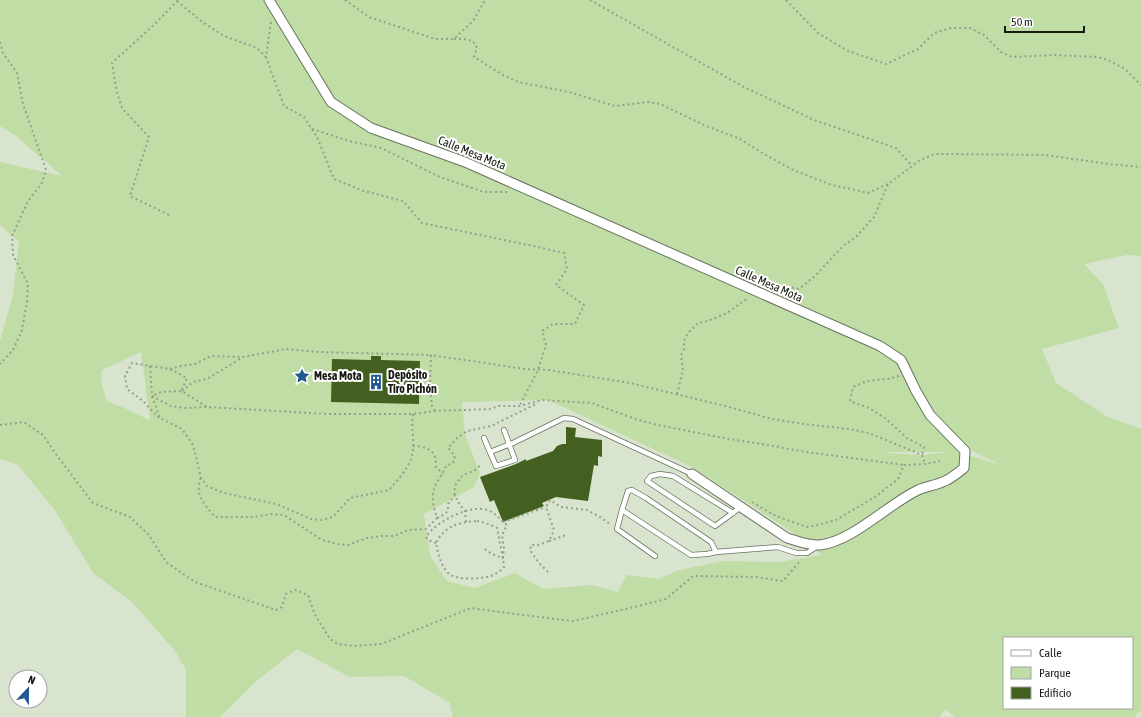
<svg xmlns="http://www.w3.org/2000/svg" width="1141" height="717" viewBox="0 0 1141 717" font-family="'Asap Condensed',sans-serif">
	<rect width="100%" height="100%" fill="#d9e4cf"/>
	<!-- green -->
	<path fill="#c0dda5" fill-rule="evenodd" d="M0,0H1141V256L1127,255L1084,264L1103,284L1119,328L1042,349L1056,383L1108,417L1141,429V710L1134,717H955L945,709L939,717H453L450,703L404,676L350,677L297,649L255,682L220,717H186V670L175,651L132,602L94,574L54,509L18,465L0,459V341L13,295L19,242L0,225V162L62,176L16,136L0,126ZM141,352L150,420H149L129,410L107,401L101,382L102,370ZM548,400L690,466L789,530L822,555L779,562L724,561L679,570L659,579L627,575L618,592L592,585L543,589L515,573L475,588L447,581L430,556L424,514L474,487L480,473L465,435L462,402ZM958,444L1001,465L958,452ZM950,452L922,455L888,453V452ZM1004,638H1132V708H1004Z"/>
	<!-- building -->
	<g fill="#436020">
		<path d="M371,356H381V360L420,361L419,404L331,402L332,359L371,360Z"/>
		<path d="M566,427L576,428L575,437L602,440V457L598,456V466L594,465L588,501L556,497L542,503L544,506L503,522L494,500L490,502L480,477L516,464L526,459V461L553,451L557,446L562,444H566Z"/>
	</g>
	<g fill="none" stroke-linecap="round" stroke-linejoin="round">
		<defs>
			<g id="service">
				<path d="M484,438L496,466L515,460L504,430"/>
				<path d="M490,452L513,443L564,418L573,419L692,474"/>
				<path d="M622,510L617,529L655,556"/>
				<path d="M733,513L673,476L660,474L651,476L647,481L715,526L741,507"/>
				<path d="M716,552L711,542L646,498L632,490L628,491L622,510L691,555L707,554L716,552L778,547L796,553H807L816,547"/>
			</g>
			<path id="minor" d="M269,0L331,102L371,128L465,162L880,346L901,360L916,391L930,415L965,451L964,468C959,472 953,477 947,480C938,485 927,486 918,490C887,505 853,541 820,545C809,546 798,541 787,538L692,474"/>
		</defs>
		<!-- service casing -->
		<use href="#service" stroke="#697360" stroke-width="6"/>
		<!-- minor casing -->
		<use href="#minor" stroke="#697360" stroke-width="11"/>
		<!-- path -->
		<g stroke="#969f8e" stroke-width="2" stroke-dasharray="2 3" stroke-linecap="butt">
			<path d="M345,0L369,17L435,39H454L473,21L485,0"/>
			<path d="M590,0L742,86L814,120L896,148L912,166"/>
			<path d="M786,0L818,33L848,51L886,64L918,49L934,33L951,28H970L984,35L1001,52L1012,57L1052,55L1098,57L1110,61L1125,69L1141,85"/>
			<path d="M177,1L201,21L224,36L257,48L266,57"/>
			<path d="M271,22L266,57L284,106L304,117L317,137L334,179L364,191L403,201L422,223L533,246L564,253L567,269L556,285L584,305L575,324H553L542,331L546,345L538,370L520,405"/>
			<path d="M454,39H464L473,41L477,48L474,57L503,75L518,82L569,92L615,106L648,102L660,104L704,125L740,139L764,154L793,170L832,185L847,188L868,193L888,184"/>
			<path d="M0,42L3,53L17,73L23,104L46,170L42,183L28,201L12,236L13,255L28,284L27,301L22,330L13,350L0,364"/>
			<path d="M312,129L349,141L381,148L440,177L484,192H510"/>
			<path d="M169,215L130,196L149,137L122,108L117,93L112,63L155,24L177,1L176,0"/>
			<path d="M772,287H789L799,289L816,275L844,245L855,238L874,217L888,184L920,160L935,154H949L1045,155L1109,164L1141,167"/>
			<path d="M150,366L152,396L171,406L185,408L206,407"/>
			<path d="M170,369L181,366L195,364L211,356L240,357"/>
			<path d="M899,376L888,379L867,381L853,387L850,401L869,408L885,418L907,438L924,447L922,455"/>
			<path d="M182,391L193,382L207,379L243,357L286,349L319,352L431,355"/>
			<path d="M677,394L683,370L681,355L684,349V341L688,333L698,323L708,321L727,313L748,298"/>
			<path d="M435,411L432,406L430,389L431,355L525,369L549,370L630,383L725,406L772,419L804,424L849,429L869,433L922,455L925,464"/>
			<path d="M413,414C411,426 414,437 413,449C412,466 399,478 389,490L350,498L333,517L322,520L311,519L276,504L224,493L207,486L201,478L193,445L182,429L160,418L152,396L161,392L182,391L207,407L328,414H413L435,411L490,409L499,406H519L542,400L592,403L638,420L658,425L729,439L756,443L806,452L904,465"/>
			<path d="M159,418L143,401L127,389L125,376L132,363L170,369L187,378L182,390"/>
			<path d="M0,425L24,422L43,435L55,453L93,503L130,517L149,535L166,562L195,582L276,610L282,607L286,594L295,590L308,595L315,615L330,639L338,644L354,646L381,644L471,608L507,613L573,621L626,609L666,599L693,576L756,577L783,581L801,560"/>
			<path d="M413,446C421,446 432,448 435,457C436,460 436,464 436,467L443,474"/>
			<path d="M201,478C194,495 205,505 215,517H254L272,514L284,515L322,540L338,544L348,545L367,538L381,536H394L408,530L426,529L437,518C434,509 431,498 434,489C436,482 443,474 446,466L453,463L455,456L448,448L457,438L467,431L491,426L538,403"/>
			<path d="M752,502L776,516L807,527L818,525L836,520L875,497L898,479L904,465L925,464L940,461"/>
			<path d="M437,518L443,515L448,511V504L455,495"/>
			<path d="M477,521L486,523L497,528L503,558L504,567C501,571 496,574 491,576C481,579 454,581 447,572C440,563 438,553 436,543C444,526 460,522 477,521Z"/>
			<path d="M466,522L465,511L458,502L454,492L456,484L462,476L475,470L482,464"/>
			<path d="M503,522L546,507"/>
			<path d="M549,541L566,535"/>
			<path d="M436,543L428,540L426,537C435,522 470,504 487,510C496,513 500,520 507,525L502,535L504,548L503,558L492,554L483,548"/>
			<path d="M548,572L538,562L530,550L531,545H539L549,541L554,530L546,507L550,500L561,507L587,510L600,517L610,524"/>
		</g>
		<!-- service -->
		<use href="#service" stroke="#fff" stroke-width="4.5"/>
		<!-- minor -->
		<use href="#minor" stroke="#fff" stroke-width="9"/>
	</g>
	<!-- icons -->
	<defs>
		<symbol id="sight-bare" viewBox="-9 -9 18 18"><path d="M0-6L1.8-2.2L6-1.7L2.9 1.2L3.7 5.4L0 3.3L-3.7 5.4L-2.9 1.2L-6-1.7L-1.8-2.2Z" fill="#225891" stroke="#fff" stroke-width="2.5" paint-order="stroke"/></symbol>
		<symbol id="building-bare" viewBox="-9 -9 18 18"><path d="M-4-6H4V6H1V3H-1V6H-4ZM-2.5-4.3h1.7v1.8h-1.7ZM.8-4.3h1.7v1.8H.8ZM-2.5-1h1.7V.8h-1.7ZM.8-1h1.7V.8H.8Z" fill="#225891" stroke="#fff" stroke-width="2.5" paint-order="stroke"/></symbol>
	</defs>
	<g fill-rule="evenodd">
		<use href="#sight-bare" x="291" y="365" width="22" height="22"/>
		<use href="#building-bare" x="365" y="371" width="22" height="22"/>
	</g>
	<g text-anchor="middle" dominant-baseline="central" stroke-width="4" stroke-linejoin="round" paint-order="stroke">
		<!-- street labels -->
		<g font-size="12" fill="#171b13" stroke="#fff">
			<text transform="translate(472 153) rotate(22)">Calle Mesa Mota</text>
			<text transform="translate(769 284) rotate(24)">Calle Mesa Mota</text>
		</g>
		<!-- poi labels -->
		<g font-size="12" font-weight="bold" fill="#171b13" stroke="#fff" text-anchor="start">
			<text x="388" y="375">Depósito<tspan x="388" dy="14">Tiro Pichón</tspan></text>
			<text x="314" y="376">Mesa Mota</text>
		</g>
	</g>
	<!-- legend -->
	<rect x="1003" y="637" width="130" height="72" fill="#ffffff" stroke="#a2a4a1"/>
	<rect x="1011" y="650" width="20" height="6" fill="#ffffff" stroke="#a2a4a1"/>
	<text x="1039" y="657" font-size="12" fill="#171b13">Calle</text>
	<rect x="1011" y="667" width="20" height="12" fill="#c0dda5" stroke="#a2a4a1"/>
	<text x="1039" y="677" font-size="12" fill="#171b13">Parque</text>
	<rect x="1011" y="687" width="20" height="12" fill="#436020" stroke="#a2a4a1"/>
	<text x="1039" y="697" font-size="12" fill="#171b13">Edificio</text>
	<!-- north arrow -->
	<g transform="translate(28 689) rotate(22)"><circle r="19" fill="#ffffff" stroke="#a2a4a1"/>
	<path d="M0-3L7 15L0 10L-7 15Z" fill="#225891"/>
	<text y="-6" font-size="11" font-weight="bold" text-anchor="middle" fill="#171b13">N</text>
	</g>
	<!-- scale -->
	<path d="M1005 26v6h79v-6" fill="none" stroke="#171b13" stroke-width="2"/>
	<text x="1011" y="26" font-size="12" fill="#171b13" stroke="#ffffff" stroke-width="3" paint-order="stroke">50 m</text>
</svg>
